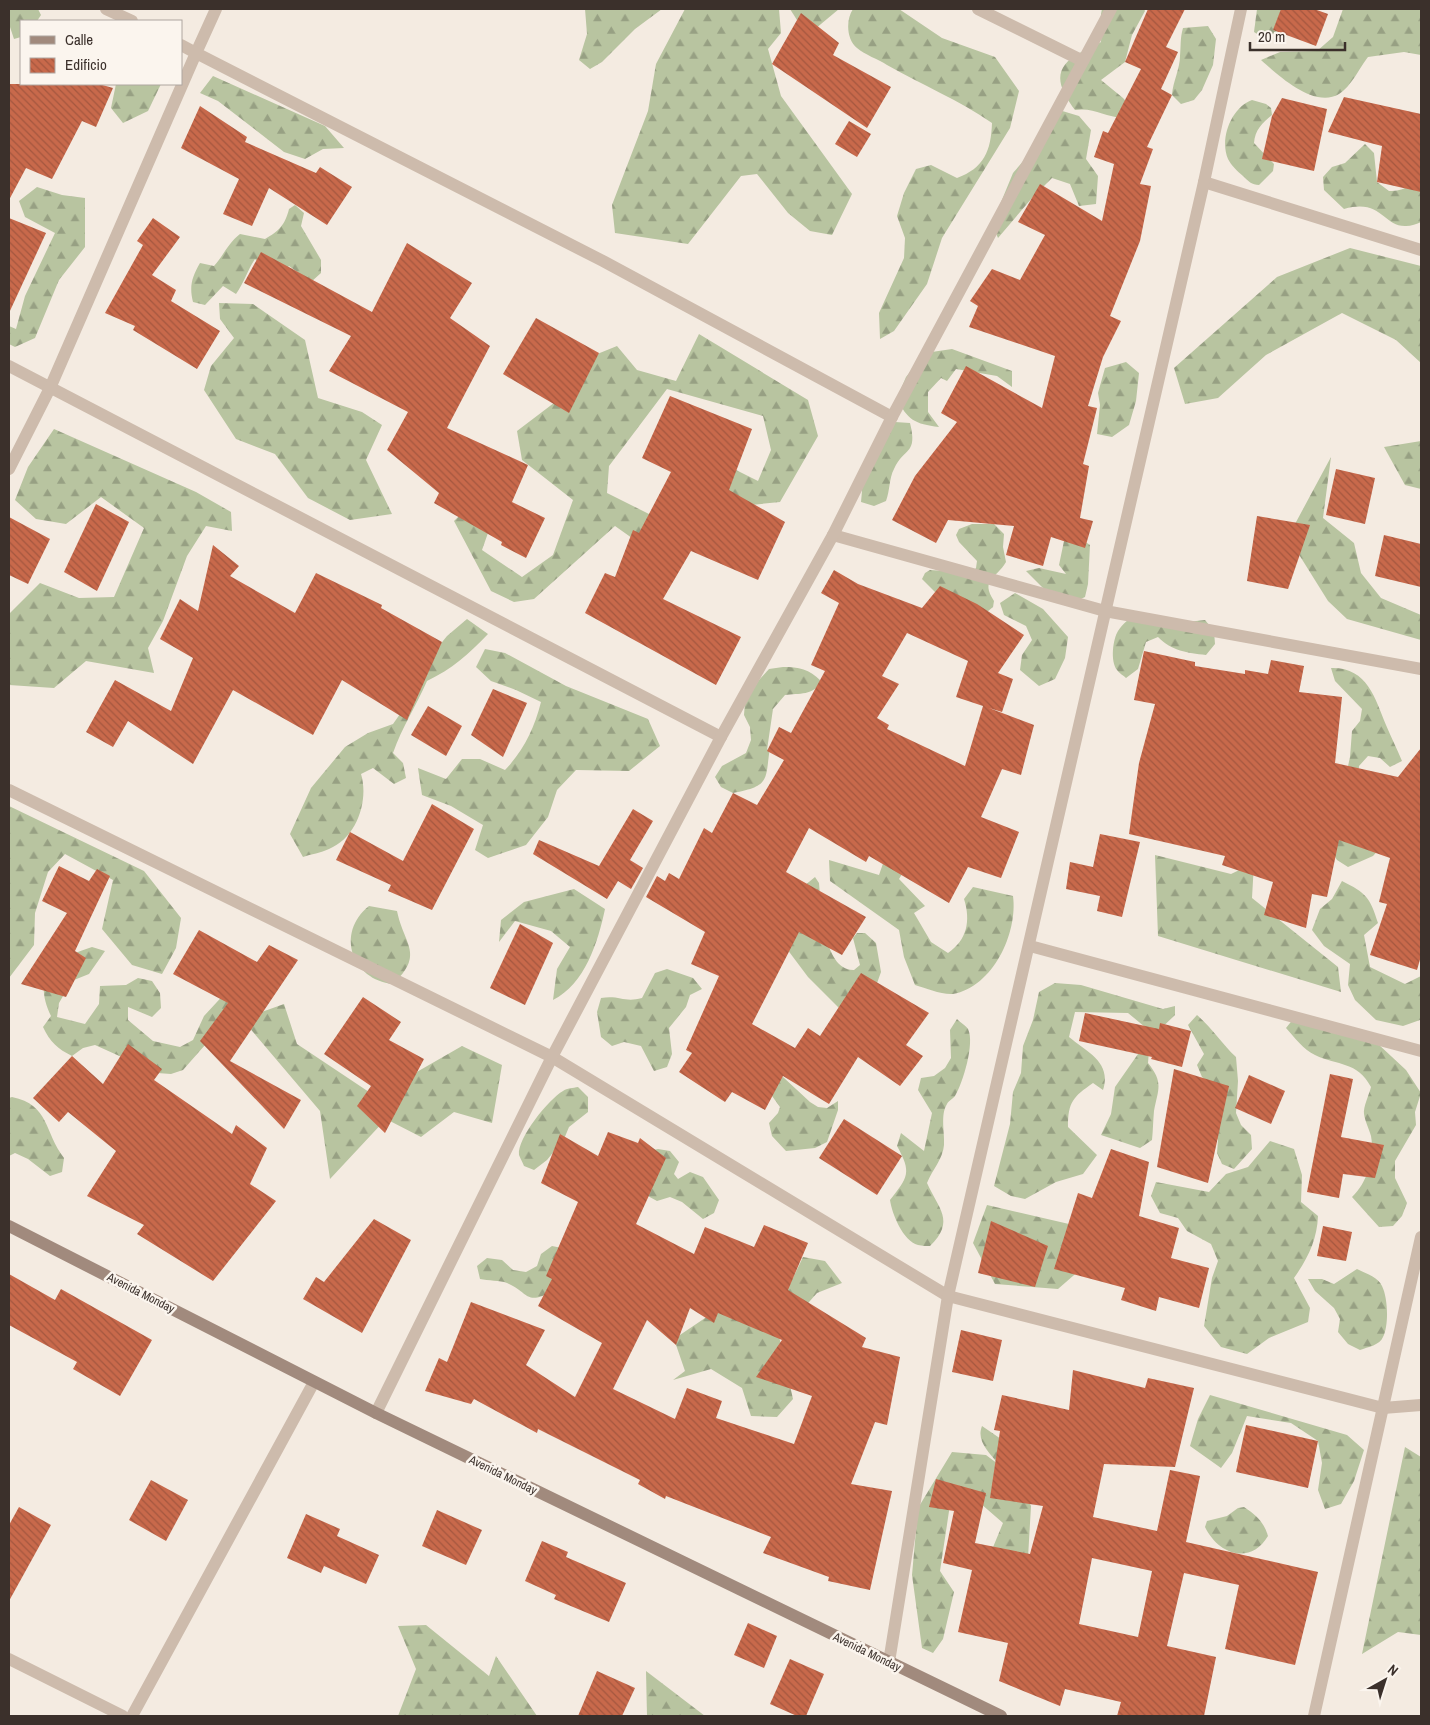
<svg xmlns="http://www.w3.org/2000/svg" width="1430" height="1725" viewBox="0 0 1430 1725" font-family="'Archivo Narrow',sans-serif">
	<defs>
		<pattern id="forest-firs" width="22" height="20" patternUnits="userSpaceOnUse" patternTransform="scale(1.25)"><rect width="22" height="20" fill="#b8c4a0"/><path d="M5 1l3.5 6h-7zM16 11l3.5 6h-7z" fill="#97a083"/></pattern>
		<pattern id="building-back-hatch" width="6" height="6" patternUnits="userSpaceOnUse" patternTransform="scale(1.25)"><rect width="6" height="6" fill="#c8694b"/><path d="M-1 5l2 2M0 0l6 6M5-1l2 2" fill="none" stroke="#a4573f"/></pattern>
	</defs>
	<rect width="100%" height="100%" fill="#f4ebe1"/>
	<!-- forest -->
	<g fill="url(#forest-firs)">
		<path d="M9,9H38L41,15L37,21H21V37L14,39L9,24Z"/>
		<path d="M585,9H662L635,29L602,62L590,69L579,60L587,34Z"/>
		<path d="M685,9H779L781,33L768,49L781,96L852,194L832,235L810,231L788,213L757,174L741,176L688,244L615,233L612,205L648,111L656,64Z"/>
		<path d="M790,9H839L815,29L802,28Z"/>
		<path d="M853,9H899L942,38L995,57L1019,91L1010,128L942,238L927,284L894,331L880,339L879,313L904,258L905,238L897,216L904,193L916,169L931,165L957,178C984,168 991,151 992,123C959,100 922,85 887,65C878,59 865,55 857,48C846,39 846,19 853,9Z"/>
		<path d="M1102,9H1144L1145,11L1132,35L1125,62L1101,80L1123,98L1133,109L1124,118C1104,117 1094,107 1075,110C1061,91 1050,71 1076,55C1084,50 1093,48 1101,42C1102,31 1099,20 1102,9Z"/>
		<path d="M1257,9H1291C1286,23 1279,31 1265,39L1254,32Z"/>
		<path d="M1343,9H1421V55L1404,52L1368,57C1360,67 1351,87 1339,94C1314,109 1278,75 1261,60L1280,52L1317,51L1333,37Z"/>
		<path d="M1208,26L1216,39L1213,65L1202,90L1194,100L1181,104L1172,95C1173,81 1180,69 1180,56C1181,46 1180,38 1183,28Z"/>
		<path d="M213,76L325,126L344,148L323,149L305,159L284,152L218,101L200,93Z"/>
		<path d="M116,84H161L148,111L123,123L111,108Z"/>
		<path d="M1252,100L1266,104L1271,108L1272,115C1262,123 1255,130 1254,143L1274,164L1273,171L1259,185C1252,185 1248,181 1243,176C1238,172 1231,165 1228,159C1219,138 1232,107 1252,100Z"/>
		<path d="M1059,110L1079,116L1091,130L1086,159L1098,176L1096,204L1079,206L1070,184L1052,178L1032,198L998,238L992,224L1013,173L1042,139Z"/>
		<path d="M1365,144L1374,153L1377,182L1389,191C1406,191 1407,185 1421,182V222C1417,224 1411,226 1406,226C1383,227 1382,198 1344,209L1324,190L1323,177L1332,167L1345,163Z"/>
		<path d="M37,187L62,195L85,198V247L59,280L35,338L15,347L9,344V326L16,329L25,296L55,233L25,217L19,201Z"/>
		<path d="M295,205L304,213L301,226L321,260V273L311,282L289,266L279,276L264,268L255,259C247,271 244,283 236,294L223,286L205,305L193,302C189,286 192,277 200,263L214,266C224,255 228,243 240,234L265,239C279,231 285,225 289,209Z"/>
		<path d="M1350,248L1421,266V363L1396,340L1342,313L1266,355L1218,398L1185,404L1174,368L1277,277Z"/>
		<path d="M219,303L253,304L305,340L318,398L362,412L382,425L366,460L392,514L350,520L308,498L275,454L236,439L204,390L211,366L234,338L220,319Z"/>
		<path d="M699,334L808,400L818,436L780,502L721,508L720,462L758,481L771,450L763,416L667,389L609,466L607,493L673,526L639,543L615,526L534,599L514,602L491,591L454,521L493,483L495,513L482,550L522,577L553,555L573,500L522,460L517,431L575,387L580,361L617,346L637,370L676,381Z"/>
		<path d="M952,349L1012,371V387L997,376L956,369L947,381L941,378L928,392V412L939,427C915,424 907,420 897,398L906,377L925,353Z"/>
		<path d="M1126,362L1139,373L1136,401L1129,425L1112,437L1097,434L1100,405L1098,393L1105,368Z"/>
		<path d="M895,422L910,423C918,455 904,447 894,469C889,478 890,491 886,501L874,506L861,502L862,491L859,478Z"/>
		<path d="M54,429L196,492L231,512L232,531L206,526L187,556L163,621L148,648L154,673L86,661L54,688L9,685V614L40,583L79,598L114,597L144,528L101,497L66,524L36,519L15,500L28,467Z"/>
		<path d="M1421,441V489L1405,485L1384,447Z"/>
		<path d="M1331,457L1323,518L1354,543L1361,573L1381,598L1421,615V640L1347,619L1328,601L1288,537Z"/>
		<path d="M972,524H994L1004,534L1003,547L1006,562C996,579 980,579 994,601L993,607L987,612L941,598L922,579L925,573L930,570L972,573L976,568L977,561L959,542L956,535L959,529Z"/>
		<path d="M1078,537L1090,545L1088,584L1085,597L1072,603L1048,593L1026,571L1039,568L1066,574L1059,565L1064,541Z"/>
		<path d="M1015,593L1043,609L1068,637L1065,658L1055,679L1039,686L1020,670L1022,655L1032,640L1026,626L1004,615L1000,603Z"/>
		<path d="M1136,614L1178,623L1205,620L1214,631L1215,644L1206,655C1187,653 1172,651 1158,637L1146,642L1138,669L1126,678C1124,676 1119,673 1117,670C1110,661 1113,639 1118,631C1123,623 1129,619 1136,614Z"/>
		<path d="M467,619L488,634C469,654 452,669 427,681C416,706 402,727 393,753L403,763L406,778L394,784L373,768L361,774C369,800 357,838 329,849C321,853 311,854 303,857L290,834L311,788L345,747L368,733L393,724L407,704L414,677L447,636Z"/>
		<path d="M485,649L505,653L566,686L648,719L660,746L629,771L576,770L557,790L548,817L526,845L488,858L475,850L483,825L451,806L422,795L418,768L446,779L462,759H480L505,770C524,750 534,729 541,702L516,690L491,681L476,667Z"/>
		<path d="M783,667C799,667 809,669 821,681C814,696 799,693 785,695L773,709L767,750L770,747C765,780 771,786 733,793L721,787L715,777L722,766L746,753L751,740L750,727L744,715L745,702L759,680L769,669Z"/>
		<path d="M1331,668C1367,667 1375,698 1386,725C1391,737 1397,749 1402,761L1390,767L1380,758L1368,756L1359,766L1358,780L1382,846L1373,856L1348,867L1337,860L1330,849L1350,757L1352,731L1360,721L1362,709L1335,681Z"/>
		<path d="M9,806L144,871L181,918L176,948L162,974L132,965L102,929L113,880L65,854L48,872L35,913L34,945L9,978Z"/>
		<path d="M894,832L913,856L899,879L925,906L914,913L931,942L948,953C967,940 971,921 964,899L973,887L1013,896C1018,933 993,987 953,994C942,995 925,988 915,985L904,957L899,930L830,881L829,860L879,875Z"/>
		<path d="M1155,855L1231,874L1254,863L1252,898L1338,967L1341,992L1158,936Z"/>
		<path d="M780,874L804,886L815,877L819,883C821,904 823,971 854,970L860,965L853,938L857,933H865L876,943L881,972L876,986L839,1008L808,977L787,949Z"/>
		<path d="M1342,881C1366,893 1370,897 1378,923L1364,935L1370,967L1405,984L1421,976L1420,1020L1403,1026L1376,1020L1355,1000L1348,985L1350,964L1324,946L1312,930L1320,909L1332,899Z"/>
		<path d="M574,889L605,909C598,942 585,984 553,1000L557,969L570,947L551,931L515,921L499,942L501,920L524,902Z"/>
		<path d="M369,906L397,911C404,945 425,954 393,984C352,980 335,933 369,906Z"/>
		<path d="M92,947L105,951L89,974L74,980L66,991L59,1003L57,1017L85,1024L99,1004L100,986L126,985L138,978L152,981L160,993L161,1008L152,1017L128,1007V1020L153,1041L180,1047L193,1040L204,1016L253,963L220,1028L183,1070L171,1074L157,1073L95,1045L83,1048L72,1056C58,1049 50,1042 43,1027L51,1016C31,974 55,959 92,947Z"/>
		<path d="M667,969L693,978L702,989L690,995L686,1007L669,1028L672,1054L667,1067L654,1071L641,1046L624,1042L612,1046L601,1037L597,1012L601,998C620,995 624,1003 642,998L655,973Z"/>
		<path d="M1055,983L1081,985L1163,1009L1175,1006V1015L1150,1039L1148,1063C1164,1083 1158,1089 1154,1111C1153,1121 1153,1131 1152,1140L1140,1148L1101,1135L1111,1114L1115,1087L1138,1054L1145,1027L1128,1013L1075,1012L1069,1037C1087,1052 1112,1062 1103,1090L1093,1083C1073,1097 1068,1102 1068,1127L1097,1155L1083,1174L1056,1182L1025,1199L1011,1196L994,1186L1010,1124L1013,1092L1021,1073L1023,1046L1033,1020L1039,992Z"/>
		<path d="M284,1004L297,1044L375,1096L462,1046L502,1065L492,1123L454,1112L421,1137L386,1119L330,1179L320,1111L242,1019Z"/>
		<path d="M1197,1015C1212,1028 1222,1044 1236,1057L1238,1081L1236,1113L1241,1125L1251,1135L1252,1149L1234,1169L1222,1164L1217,1153L1218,1140L1211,1129L1214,1086L1202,1077L1197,1065L1204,1054L1188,1025Z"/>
		<path d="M1294,1018L1377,1043L1406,1070L1421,1093L1415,1112L1416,1125L1395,1161V1178L1407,1203L1402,1216L1393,1226L1379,1227L1352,1197C1367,1183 1375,1158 1371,1136C1369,1129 1365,1121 1364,1114C1363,1107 1369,1095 1371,1087C1357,1061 1338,1066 1315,1055C1304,1050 1294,1037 1286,1028Z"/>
		<path d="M957,1019C960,1022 966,1026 968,1029C975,1043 963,1083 955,1096C953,1099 948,1101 947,1104C940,1115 945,1133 944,1145C943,1159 932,1170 927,1183C938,1208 956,1221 930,1246C927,1246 922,1246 918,1245C903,1241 892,1214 890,1200C908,1177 912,1173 897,1146L901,1133L924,1151L932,1113L918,1090L921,1078L934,1076L945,1068L951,1058L950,1030Z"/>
		<path d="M783,1077L810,1102L818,1107L827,1108L838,1101V1110L827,1142L815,1148L786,1151L772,1136L769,1123L778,1113L780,1107L772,1096L776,1078Z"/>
		<path d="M578,1087L588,1097V1112L569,1127L564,1139L547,1160L534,1170L524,1166C523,1163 520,1158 519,1155C517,1138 549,1099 563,1091C567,1088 573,1088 578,1087Z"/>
		<path d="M12,1097C50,1105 44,1132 64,1158L62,1172L50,1176L28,1159L15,1153L9,1156V1098Z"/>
		<path d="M1270,1141L1294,1149L1302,1175L1301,1202L1318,1216C1317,1240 1308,1258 1294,1278L1310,1308L1308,1322L1269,1338L1247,1354L1221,1347L1204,1326L1212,1278L1218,1261L1211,1244L1187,1231L1178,1218L1160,1213L1151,1196L1156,1182L1209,1192L1226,1174L1248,1167Z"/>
		<path d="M658,1149L670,1151L679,1162L674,1174L678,1179L690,1172L703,1177L719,1200L714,1213L703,1219L682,1202L670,1197L657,1201L646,1195L645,1152Z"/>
		<path d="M987,1205L1095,1230L1089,1262L1058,1289L995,1284L973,1243Z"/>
		<path d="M552,1246L567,1249L553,1291C525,1306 530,1293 507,1283C500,1280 488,1281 480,1279L477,1266L487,1258L502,1260L513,1270L526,1272L537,1266L541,1254Z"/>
		<path d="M803,1257L825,1261L842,1283L817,1293L779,1336L793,1399L777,1417L751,1416L742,1388L711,1369L673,1380L685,1371L674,1339L745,1291L793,1278Z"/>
		<path d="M1357,1269C1365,1273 1378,1277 1382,1286C1388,1298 1389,1325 1383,1337C1380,1345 1368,1347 1360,1350L1348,1344L1338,1332L1340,1319L1334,1308L1315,1291L1308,1279H1322L1334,1284Z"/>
		<path d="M1210,1395L1347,1435L1364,1450L1354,1481L1341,1504L1325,1509L1318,1490L1322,1463L1318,1441L1291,1423L1247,1416L1232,1453L1221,1468L1190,1446L1198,1419Z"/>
		<path d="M982,1426L1001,1439L1031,1506L1028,1558L982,1574L1003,1523L965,1490L951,1498L940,1571L954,1592L943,1639L933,1653L922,1648L912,1575L918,1508L952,1452L986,1455L998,1464C989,1452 976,1441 982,1426Z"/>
		<path d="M1405,1447L1421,1457V1635L1398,1632L1362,1654Z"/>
		<path d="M1244,1507C1256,1515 1264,1522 1268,1536C1250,1566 1218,1554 1205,1527L1207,1521L1227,1516L1238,1508Z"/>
		<path d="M426,1625L489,1676L496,1656L537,1716H398L416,1669L398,1626Z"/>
		<path d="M646,1671L705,1716H647Z"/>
	</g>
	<!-- building -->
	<g fill="url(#building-back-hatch)" fill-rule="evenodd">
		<path d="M1148,9H1185L1166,47L1178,52L1161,89L1172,95L1147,147L1153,149L1140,184L1151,186L1140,241L1110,316L1121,321L1103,357L1088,406L1097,408L1083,464L1089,466L1080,518L1093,521L1085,548L1051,537L1043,566L1006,555L1014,526L948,520L936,543L892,520L915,476L957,422L941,413L966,366L1042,408L1055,356L969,327L978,306L970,301L992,269L1020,280L1045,235L1018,222L1040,184L1102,221L1114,164L1094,157L1103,131L1108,133L1141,69L1125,62Z"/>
		<path d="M1281,9H1314L1328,14L1316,46L1273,30Z"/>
		<path d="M801,13L839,43L833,55L891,87L867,128L772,64Z"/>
		<path d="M9,84H99L113,88L96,127L82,121L52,179L26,168L9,200Z"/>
		<path d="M1344,97L1421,114V192L1377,182L1382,146L1328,132Z"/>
		<path d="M1282,98L1327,109L1314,171L1262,159L1272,116Z"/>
		<path d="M200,106L247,137L245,142L316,173L320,167L352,187L327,225L269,188L252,226L223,214L239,179L181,148Z"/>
		<path d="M849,121L871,134L857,157L835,144Z"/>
		<path d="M9,218L46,233L9,313Z"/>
		<path d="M153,218L180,237L152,275L176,290L171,301L220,331L197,369L133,330L135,326L105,313L143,245L137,241Z"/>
		<path d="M407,243L472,283L450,318L490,346L447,428L528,465L512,502L545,518L526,558L501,545L502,542L434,503L439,493L387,450L408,412L329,371L351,336L244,283L261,252L372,312Z"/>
		<path d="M536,318L599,353L569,413L503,374Z"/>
		<path d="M670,396L752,429L729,490L785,522L758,580L691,551L663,599L741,637L716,685L585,613L605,573L615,577L633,530L639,533L671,472L642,458Z"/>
		<path d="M1336,469L1375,478L1365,524L1326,515Z"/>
		<path d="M96,504L129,522L97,591L64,572Z"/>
		<path d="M1257,516L1310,525L1288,589L1247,581Z"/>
		<path d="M9,517L50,539L28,584L9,575Z"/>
		<path d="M1384,535L1421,544V587L1375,576Z"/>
		<path d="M213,545L239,566L230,576L295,613L316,573L382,605L381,608L442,642L407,720L342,680L313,735L233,690L193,764L128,721L113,747L86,732L115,680L171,711L193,658L160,639L180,599L198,611Z"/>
		<path d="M834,570L858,584L922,608L940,586L977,604L1024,635L998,673L1013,679L1002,712L989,708L1034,725L1021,775L1002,769L981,817L1019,832L1001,878L968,867L949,903L869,856L866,862L809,828L786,872L866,917L842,955L799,932L752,1024L795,1048L808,1028L820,1036L861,973L929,1013L906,1045L923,1056L900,1086L858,1057L829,1104L783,1076L765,1110L732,1092L725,1102L679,1072L692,1053L686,1050L719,976L691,964L705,932L646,897L657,876L665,881L669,873L679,879L704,828L712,833L733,793L757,805L784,760L767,751L779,727L791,733L825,671L811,665L839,603L821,593ZM907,633L968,661L956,697L983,706L965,766L887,729L889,725L877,718L899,684L882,676Z"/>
		<path d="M1144,651L1195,662V666L1245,674V670L1268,674L1271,660L1304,666L1299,692L1342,697L1335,763L1398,777L1421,748V956L1417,970L1370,955L1387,904L1379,902L1390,858L1339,840L1327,897L1312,894L1306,928L1264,915L1273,882L1222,865L1225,856L1129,834L1139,763L1155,704L1134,700Z"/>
		<path d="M493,689L527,703L503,757L471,735Z"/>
		<path d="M428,706L462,726L446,756L411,735Z"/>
		<path d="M432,804L474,829L432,910L388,891L391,885L336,860L350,832L403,861Z"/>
		<path d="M633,809L653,821L630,860L643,868L631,889L618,881L607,899L533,854L539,840L599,866Z"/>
		<path d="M1100,834L1140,842L1122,917L1097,911L1100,896L1066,889L1070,862L1093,867Z"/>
		<path d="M59,866L89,881L97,869L110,876L75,951L86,958L66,997L21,984L67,913L42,901Z"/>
		<path d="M520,924L553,943L525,1005L490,988Z"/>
		<path d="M199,930L257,962L269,945L298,960L230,1061L301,1100L284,1129L200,1041L228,1003L173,974Z"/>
		<path d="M363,997L401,1022L389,1040L424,1059L385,1133L357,1106L371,1086L324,1054Z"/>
		<path d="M1085,1013L1159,1029L1160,1023L1191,1031L1182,1067L1151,1059L1152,1057L1079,1041Z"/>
		<path d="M128,1044L162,1069L154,1080L232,1134L236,1125L267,1148L250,1184L276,1201L213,1281L137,1234L144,1225L87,1196L116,1151L68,1112L59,1122L33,1098L72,1056L103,1084Z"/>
		<path d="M1174,1069L1229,1086L1208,1183L1157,1167Z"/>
		<path d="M1330,1074L1353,1079L1341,1137L1384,1145L1375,1178L1343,1174L1339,1198L1307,1192Z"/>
		<path d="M1249,1075L1285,1091L1271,1124L1235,1108Z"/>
		<path d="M844,1119L902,1156L877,1195L819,1158Z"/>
		<path d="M608,1132L638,1143L640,1138L666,1158L636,1224L694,1254L705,1227L754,1247L764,1225L808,1243L788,1290L866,1338L862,1347L900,1357L887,1425L875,1422L851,1484L892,1491L870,1590L828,1581L829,1577L763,1553L771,1537L666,1496L665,1499L638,1484L640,1480L538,1429L537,1433L474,1399L471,1404L425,1391L439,1358L447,1362L471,1302L545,1330L526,1365L575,1397L602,1343L538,1306L552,1279L546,1276L578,1202L541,1183L560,1134L598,1156ZM690,1308L714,1323L718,1313L782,1340L756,1377L812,1396L794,1444L716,1418L722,1401L687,1388L675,1419L613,1389L647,1320L676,1345Z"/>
		<path d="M1111,1149L1149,1162L1139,1216L1179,1228L1171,1258L1209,1268L1199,1308L1159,1297L1156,1311L1121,1300L1125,1288L1054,1269L1078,1193L1092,1198Z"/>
		<path d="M374,1219L411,1240L362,1333L303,1299L316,1277L324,1282Z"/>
		<path d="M991,1221L1048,1246L1035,1287L978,1273Z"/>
		<path d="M1323,1226L1352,1232L1346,1261L1317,1256Z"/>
		<path d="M9,1274L55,1300L61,1289L152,1340L120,1396L73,1369L77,1362L9,1325Z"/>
		<path d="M961,1330L1002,1340L993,1381L952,1372Z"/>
		<path d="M1073,1370L1145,1388L1148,1378L1194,1388L1175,1467L1104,1464L1093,1517L1157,1531L1170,1470L1200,1476L1186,1542L1318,1572L1295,1665L1225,1649L1239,1585L1184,1573L1167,1646L1216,1657L1204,1716H1117L1121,1702L1065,1689L1060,1706L999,1681L1008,1643L958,1632L972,1570L943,1563L954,1511L929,1507L936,1479L986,1493L975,1543L1030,1554L1043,1506L990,1498L1000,1431L994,1430L1002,1395L1069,1410ZM1092,1558L1152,1571L1138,1637L1079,1624Z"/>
		<path d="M1246,1425L1318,1441L1308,1488L1236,1472Z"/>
		<path d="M151,1480L188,1500L166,1541L129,1520Z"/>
		<path d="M19,1507L51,1525L9,1601V1525Z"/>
		<path d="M437,1510L482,1530L466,1565L422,1546Z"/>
		<path d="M306,1514L340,1529L337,1536L379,1555L366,1584L324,1566L321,1573L287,1558Z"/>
		<path d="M542,1541L568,1552L566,1557L626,1583L609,1622L554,1599L556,1595L525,1581Z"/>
		<path d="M748,1623L777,1636L764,1668L734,1655Z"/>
		<path d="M790,1659L824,1674L806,1716H797L770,1704Z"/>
		<path d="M597,1671L635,1688L622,1716H578Z"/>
	</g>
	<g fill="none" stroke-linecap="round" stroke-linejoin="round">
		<!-- street -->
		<g stroke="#cdbbac" stroke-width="12">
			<path d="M106,9L132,21"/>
			<path d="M216,9L196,53L603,261L892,417"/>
			<path d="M978,9L1083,61"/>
			<path d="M1204,182L1421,250"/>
			<path d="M9,366L721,737"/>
			<path d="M9,469L50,388L196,53L181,45"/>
			<path d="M833,535L1105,611L1421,669"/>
			<path d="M9,790L552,1057L948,1296L1383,1408L1421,1405"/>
			<path d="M1030,946L1421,1051"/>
			<path d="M376,1413L552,1057L721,737L833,535L892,417L1111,9"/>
			<path d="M9,1659L123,1716"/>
			<path d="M889,1662L948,1296L1204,182L1241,9"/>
			<path d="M132,1716L314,1382"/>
			<path d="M1314,1716L1421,1237"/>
		</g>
		<!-- secondary -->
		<path stroke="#a18a7d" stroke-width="12" d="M9,1226L376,1413L1001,1716"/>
	</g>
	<g text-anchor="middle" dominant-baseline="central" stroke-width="5" stroke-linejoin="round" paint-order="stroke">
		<!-- street labels -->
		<g font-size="12" fill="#3b302b" stroke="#fbf5ee">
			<text transform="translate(141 1293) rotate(27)">Avenida Monday</text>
			<text transform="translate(503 1475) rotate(26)">Avenida Monday</text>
			<text transform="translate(867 1652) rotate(26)">Avenida Monday</text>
		</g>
	</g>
	<!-- border -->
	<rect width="1430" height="1725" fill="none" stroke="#3b302b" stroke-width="20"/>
	<!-- legend -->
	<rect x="20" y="20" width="162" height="65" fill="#fbf5ee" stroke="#aea6a0"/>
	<rect x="30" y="36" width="25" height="8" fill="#a18a7d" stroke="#aea6a0"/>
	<text x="65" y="45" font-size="15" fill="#3b302b">Calle</text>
	<rect x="30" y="58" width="25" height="15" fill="url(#building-back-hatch)" stroke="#aea6a0"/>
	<text x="65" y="70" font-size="15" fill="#3b302b">Edificio</text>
	<!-- north arrow -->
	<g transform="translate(1385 1680) rotate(39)" stroke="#fbf5ee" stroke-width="4" paint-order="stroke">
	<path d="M0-4L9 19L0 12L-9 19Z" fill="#3b302b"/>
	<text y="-8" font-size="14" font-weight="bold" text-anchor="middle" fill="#3b302b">N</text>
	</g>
	<!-- scale -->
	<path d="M1250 42v8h95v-8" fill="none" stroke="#3b302b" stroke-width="2.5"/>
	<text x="1258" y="42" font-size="15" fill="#3b302b" stroke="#fbf5ee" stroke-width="4" paint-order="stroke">20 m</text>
</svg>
